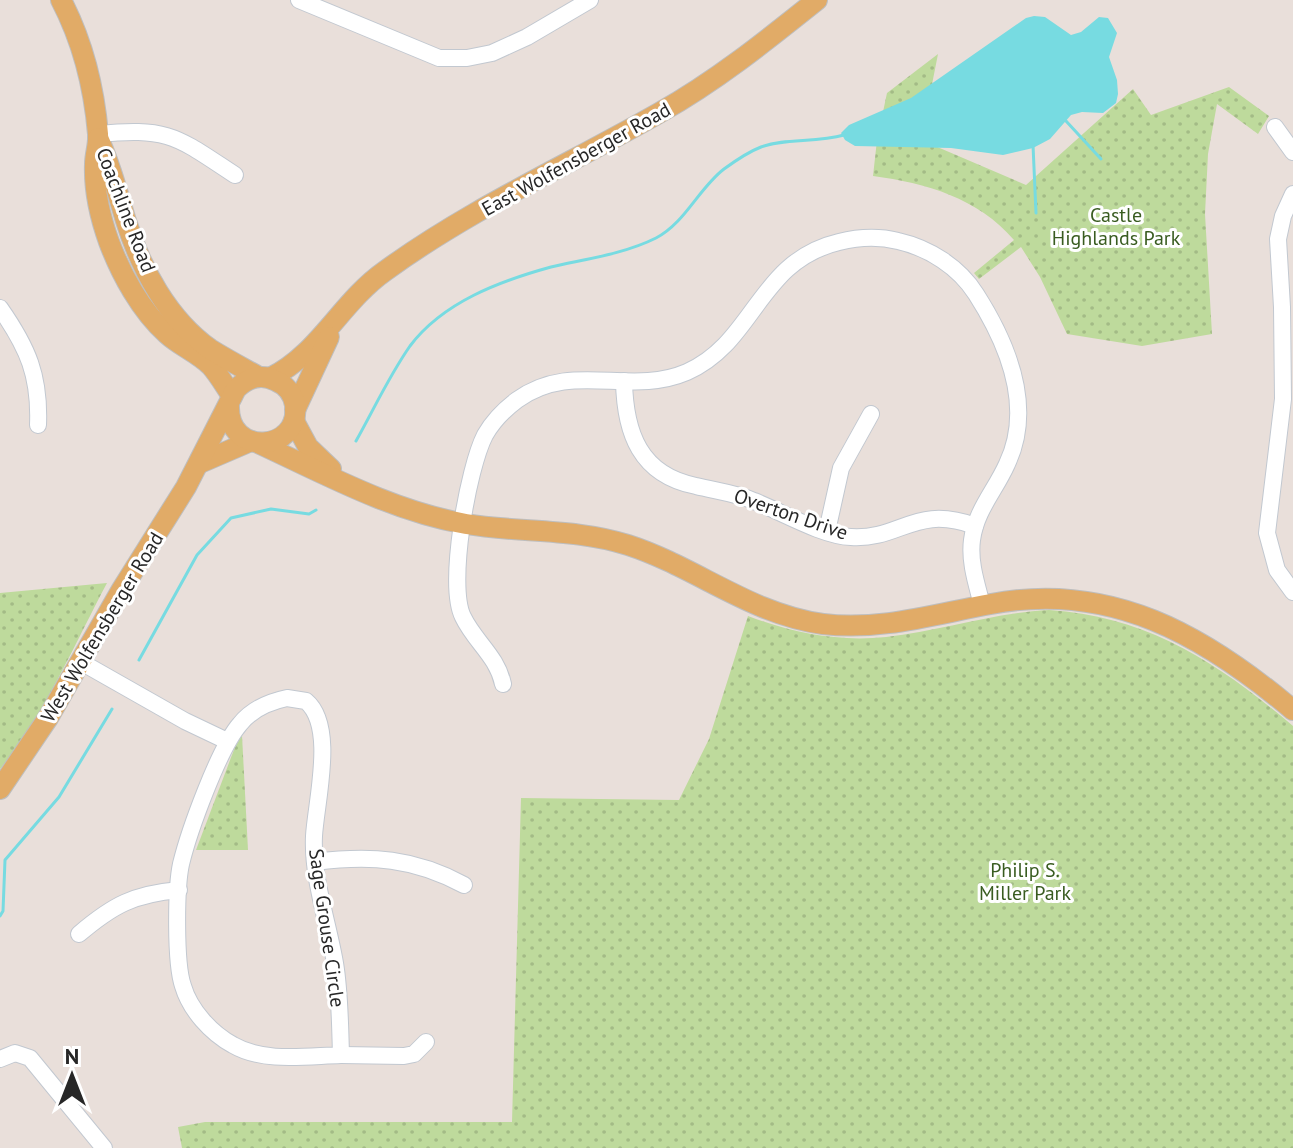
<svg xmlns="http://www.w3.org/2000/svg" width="1293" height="1148" viewBox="0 0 1293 1148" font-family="'PT Sans',sans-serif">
	<defs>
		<pattern id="park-dots" width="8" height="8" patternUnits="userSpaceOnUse" patternTransform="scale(2)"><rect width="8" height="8" fill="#beda9c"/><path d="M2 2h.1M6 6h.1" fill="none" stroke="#a3bb86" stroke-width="1.8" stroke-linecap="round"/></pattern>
	</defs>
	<rect width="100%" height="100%" fill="#e9dfda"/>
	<!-- park -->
	<g fill="url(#park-dots)">
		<path d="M938,54L921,140L1026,185L1133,89L1151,115L1229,87L1269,116L1258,134L1217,104L1208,154L1205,214L1212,334L1142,346L1067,334L1040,277L1021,247L979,279L974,273L1014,240C978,198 926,183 873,176L877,140L887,93Z"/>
		<path d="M107,583C74,645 45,714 0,769V593Z"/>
		<path d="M1049,610C1150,617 1218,663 1293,726V1148H182L178,1127L205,1122H512L521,798L679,800L709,739L748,616C792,633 838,642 886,637C941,631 993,613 1049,610Z"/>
		<path d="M242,735L248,850H196L235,747Z"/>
	</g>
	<!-- water -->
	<path fill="#77dbe1" d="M1034,16L1045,17L1071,35L1081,32L1099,17L1108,18L1117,33L1109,57L1117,80L1118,94L1116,103L1103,113L1082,112L1071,115L1050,139L1033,148L1003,155L951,148L855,146L845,140L841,133L849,125L911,98L1026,18Z"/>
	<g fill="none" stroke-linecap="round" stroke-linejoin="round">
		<!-- stream -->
		<g stroke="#77dbe1" stroke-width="3">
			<path d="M1066,121L1101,159"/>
			<path d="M1033,145L1036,213"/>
			<path d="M356,441C374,409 389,376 410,346C443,302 500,281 551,267C586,259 624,254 656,238C685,223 699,188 724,169C735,161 748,152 761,147C785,138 816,143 844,135"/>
			<path d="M139,660L197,555L231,518L271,509L309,514L316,510"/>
			<path d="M0,916L3,911L5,860L59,797L112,709"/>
		</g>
		<defs>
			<g id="minor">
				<path d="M299,0L439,58H467L492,53L527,37L590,0"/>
				<path d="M1275,127L1293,152"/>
				<path d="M98,134C170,127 177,137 235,175"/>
				<path d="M1293,194L1283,216L1278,239L1282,307L1283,399L1267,533L1277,570L1293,592"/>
				<path d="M0,308C28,348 40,376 38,425"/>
				<path d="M624,381C625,433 640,475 696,486C716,491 735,493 754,501C782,512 822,536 851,537C901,540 915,504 975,526"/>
				<path d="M827,531L841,468L871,414"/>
				<path d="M81,662L185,721L227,741"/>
				<path d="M503,684C497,656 475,642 463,617C447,585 468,468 485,435C493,421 505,409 517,400C572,360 629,397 687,372C755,342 758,261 839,242C859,237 878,236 898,241C929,248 959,267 976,294C1008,344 1034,407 1007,464C995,491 976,510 972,540C969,562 977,585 982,605"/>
				<path d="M287,698L306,701C336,726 316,801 314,836C312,878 328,922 335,963C340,993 340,1024 341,1055C306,1056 264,1063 233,1045C211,1033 190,1010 183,986C175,963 176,887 181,864C189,831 219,748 240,724C252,709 268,702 287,698Z"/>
				<path d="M315,862C371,855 414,858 464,885"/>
				<path d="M79,934C113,905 134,894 179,890"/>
				<path d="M341,1055L404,1056L414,1054L426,1042"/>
				<path d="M0,1059L15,1053L30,1058L104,1148"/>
			</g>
			<g id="major">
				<path d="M61,0C83,42 94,87 98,134C99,144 95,154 95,164C94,190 100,217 109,242C121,274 141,311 167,334C180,346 198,353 211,366C219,375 225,386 232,396"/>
				<path d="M98,138C111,165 117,192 126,221C141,269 168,319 210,349C226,359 243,368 259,377"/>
				<path d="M270,378C319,354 341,302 385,271C470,209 568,165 659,113C716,81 767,40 817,0"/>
				<path d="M295,410L329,337"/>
				<path d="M294,421L308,447L331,469"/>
				<path d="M258,443C325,474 392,511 466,524C520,533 575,528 628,545C696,567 750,614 823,624C881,631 935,614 991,604C1110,581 1204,635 1293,710"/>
				<path d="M200,463L251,441"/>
				<path d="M0,789L48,718L122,589L186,487L236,389C247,378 262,373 276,381C286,385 293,394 295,405C301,452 227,458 229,405"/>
			</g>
		</defs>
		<!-- minor casing -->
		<use href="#minor" stroke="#c2c8d0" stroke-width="18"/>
		<!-- major casing -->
		<use href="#major" stroke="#bebebe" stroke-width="22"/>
		<!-- minor -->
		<use href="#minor" stroke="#fff" stroke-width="16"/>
		<!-- major -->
		<use href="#major" stroke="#e1ab67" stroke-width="20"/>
	</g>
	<g text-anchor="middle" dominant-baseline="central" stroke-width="6" stroke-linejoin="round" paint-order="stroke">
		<!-- street labels -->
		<g font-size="20" fill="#272727" stroke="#fff">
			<text transform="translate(576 159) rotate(-29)">East Wolfensberger Road</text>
			<text transform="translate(126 210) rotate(69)">Coachline Road</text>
			<text transform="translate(791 514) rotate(19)">Overton Drive</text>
			<text transform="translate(102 627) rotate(-59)">West Wolfensberger Road</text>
			<text transform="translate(327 928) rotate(82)">Sage Grouse Circle</text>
		</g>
		<!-- park labels -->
		<g font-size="20" fill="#395c20" stroke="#fff">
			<text x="1116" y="215">Castle<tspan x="1116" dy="23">Highlands Park</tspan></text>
			<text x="1025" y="870">Philip S.<tspan x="1025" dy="23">Miller Park</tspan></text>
		</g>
	</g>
	<!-- north arrow -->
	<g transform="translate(72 1076)" stroke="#ffffff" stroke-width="6" paint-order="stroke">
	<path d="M0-6L14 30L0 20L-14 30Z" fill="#272727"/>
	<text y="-12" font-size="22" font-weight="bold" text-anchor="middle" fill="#272727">N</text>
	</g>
</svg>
